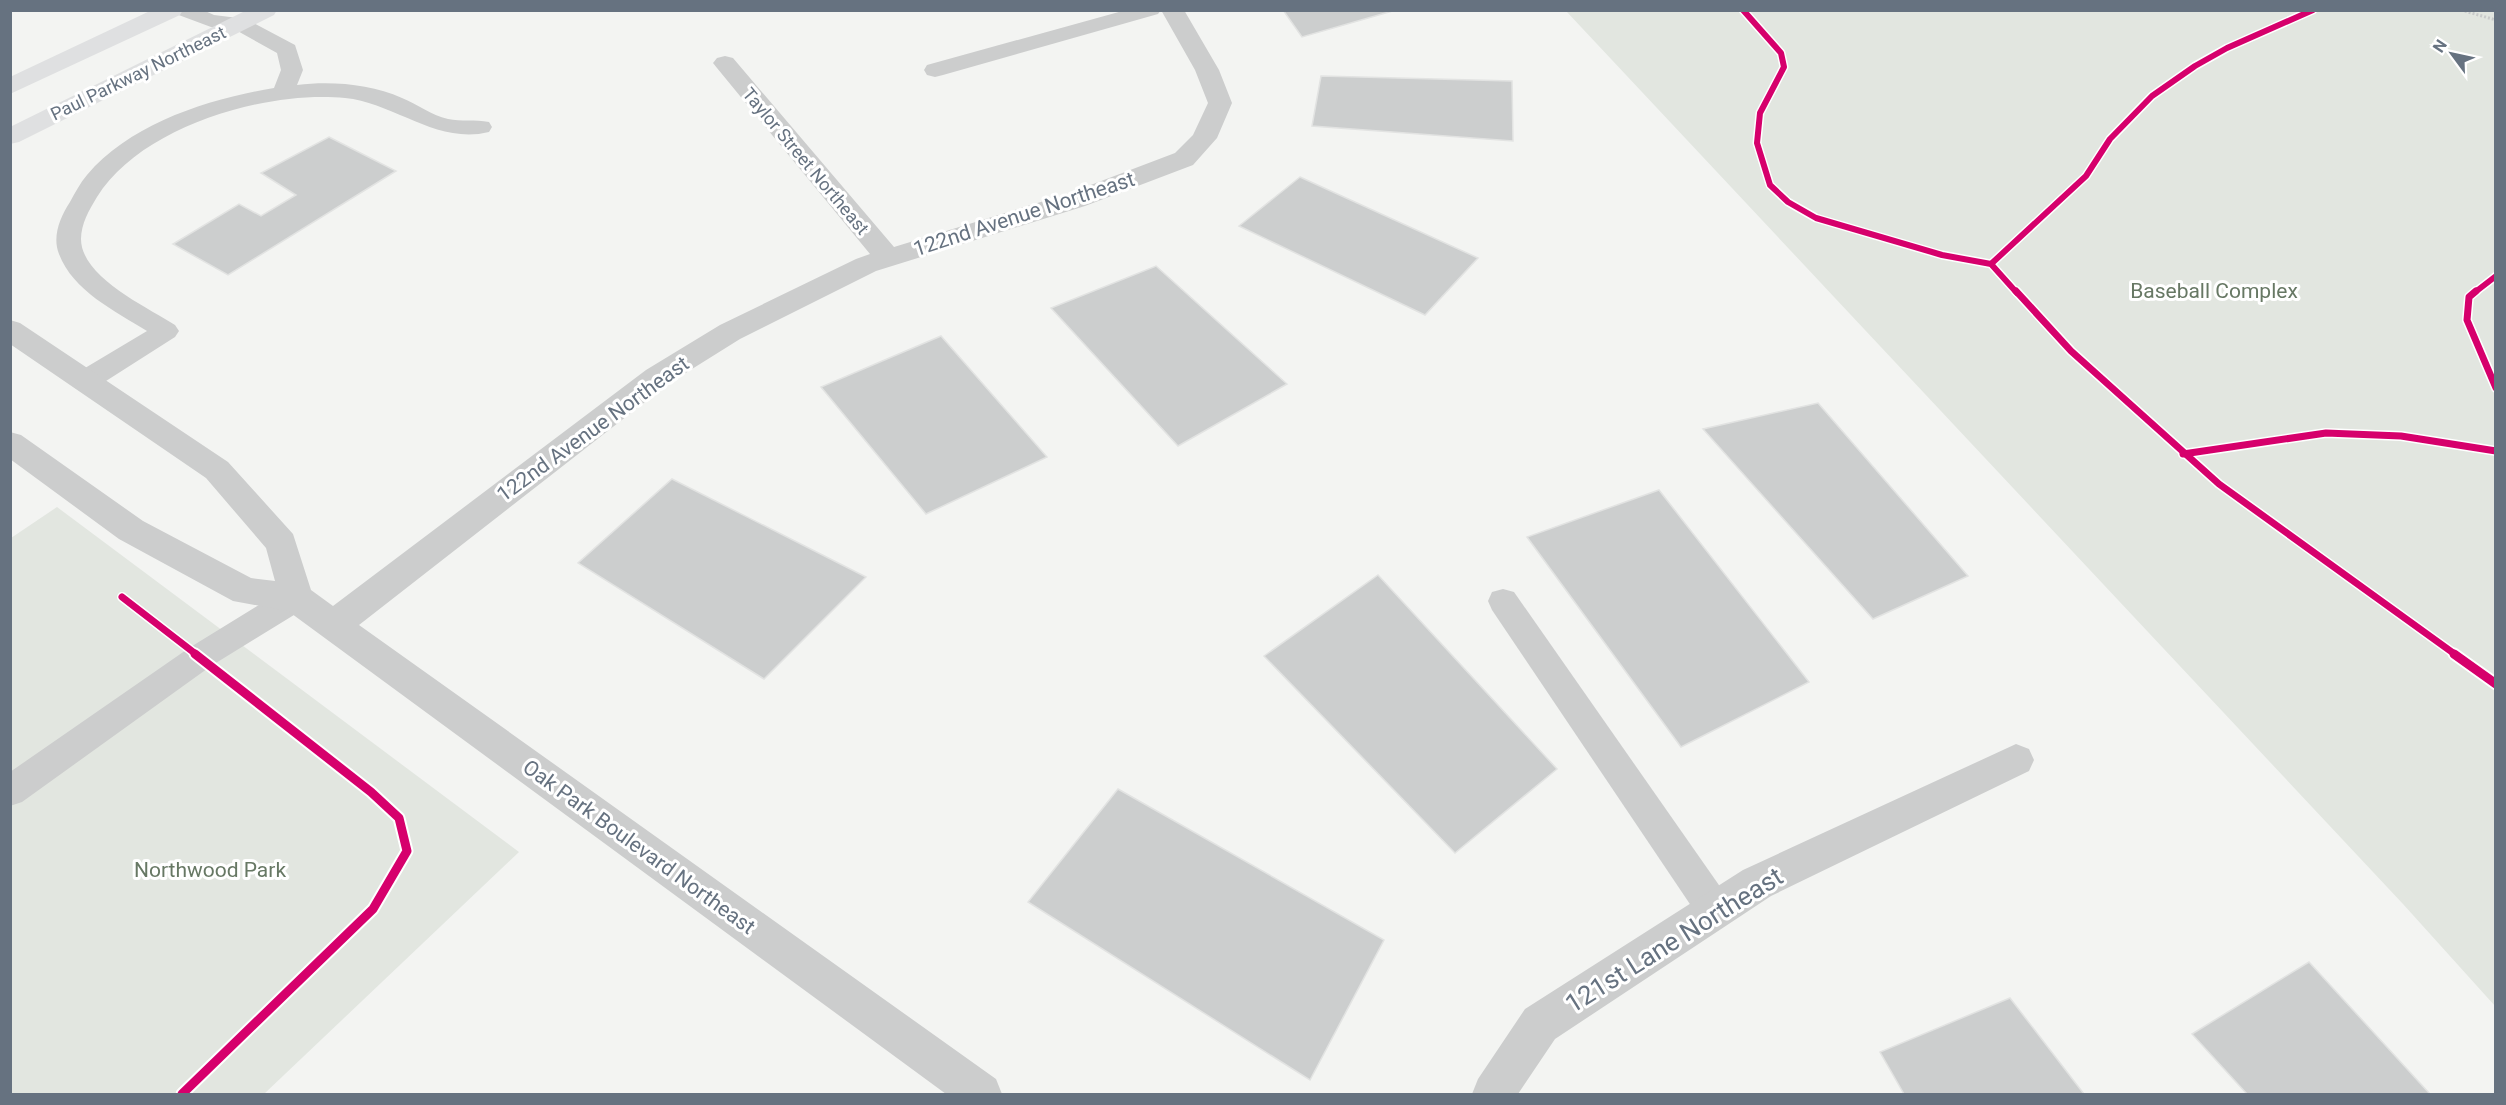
<svg xmlns="http://www.w3.org/2000/svg" width="2506" height="1105" viewBox="0 0 2506 1105" font-family="Roboto,sans-serif">
	<rect width="100%" height="100%" fill="#f3f4f2"/>
	<!-- green -->
	<g fill="#e2e6e0">
		<path d="M1566,11H2495V1006L2403,904Z"/>
		<path d="M57,507L519,852L264,1094H11V538Z"/>
	</g>
	<!-- building -->
	<g fill="#cccece" stroke="#e2e3e2" stroke-width="1.5">
		<path d="M1283,10H1396L1302,37Z"/>
		<path d="M1321,76L1512,81L1513,141L1312,126Z"/>
		<path d="M329,137L396,171L228,275L173,244L239,204L261,216L296,195L261,173Z"/>
		<path d="M1300,177L1478,258L1425,315L1239,226Z"/>
		<path d="M1156,266L1287,384L1178,446L1051,308Z"/>
		<path d="M941,336L1047,457L926,514L821,387Z"/>
		<path d="M1818,403L1968,576L1873,619L1703,429Z"/>
		<path d="M672,479L866,577L764,679L578,563Z"/>
		<path d="M1659,490L1809,682L1681,747L1527,537Z"/>
		<path d="M1378,575L1557,769L1455,853L1264,656Z"/>
		<path d="M1118,789L1384,940L1310,1080L1028,902Z"/>
		<path d="M2309,962L2430,1094H2247L2192,1034Z"/>
		<path d="M2010,998L2084,1094H1904L1880,1052Z"/>
	</g>
	<g fill="none" stroke-linecap="round" stroke-linejoin="round">
		<!-- path -->
		<path stroke="#c8caca" stroke-width="3" stroke-dasharray="2 2" stroke-linecap="butt" d="M2461,10L2496,20"/>
		<!-- lane -->
		<g fill="#cccdcd" fill-rule="evenodd">
			<path d="M173,10H203L214,15L246,19L295,45L303,70L297,85C332,81 370,84 402,98C417,104 431,115 448,119C461,122 475,119 489,122L492,127L489,132C437,145 395,103 345,98C267,90 141,126 97,197C89,210 81,224 81,239C81,277 147,307 175,325L179,331L175,337L95,388L85,391L75,388L71,381L75,374L147,331C115,311 73,291 59,254C52,237 60,217 70,202C75,193 80,183 87,175C131,123 209,99 274,88L281,70L277,53L234,29L211,27L176,14Z"/>
			<path d="M1126,10H1161L1158,14L943,75L935,77L927,75L924,70L927,65Z"/>
			<path d="M296,586L307,589L311,598L307,607L211,666L22,802L10,806V772L189,648L285,589Z"/>
			<path d="M1503,589L1514,592L1728,898L1733,910L1728,922L1715,927L1702,922L1492,610L1488,601L1492,592Z"/>
		</g>
		<!-- street -->
		<g fill="#cccdcd" fill-rule="evenodd">
			<path d="M1161,10H1184L1219,70L1232,103L1217,138L1193,165L1085,206L876,271L740,339L668,384L359,625L996,1079L1002,1094H946L288,611L233,601L119,539L10,459V432L21,435L143,521L251,578L275,581L266,548L206,478L10,344V320L20,323L228,462L293,534L311,590L333,606L646,370L720,325L856,259L870,254L717,68L713,63L717,58L725,56L733,58L894,247L1067,194L1175,153L1193,135L1208,103L1195,70Z"/>
			<path d="M2016,744L2029,749L2034,760L2029,771L1771,896L1555,1039L1518,1094H1472L1478,1079L1525,1009L1743,870Z"/>
		</g>
		<!-- secondary -->
		<g fill="#dfe0e1" fill-rule="evenodd">
			<path d="M152,10H183L180,15L10,94V77Z"/>
			<path d="M247,10H277L274,15L19,142L10,144V127Z"/>
		</g>
		<defs>
			<g id="cycleway-far2">
				<path d="M1743,10L1781,53L1784,67L1760,113L1757,143L1770,185L1788,202L1816,218L1942,255L1991,264L2017,293"/>
				<path d="M1991,264L2086,176L2110,139L2152,96L2195,66L2227,48L2313,10"/>
				<path d="M2474,293L2496,276"/>
			</g>
			<g id="cycleway-far1">
				<path d="M2016,291L2071,351L2219,484L2456,655"/>
				<path d="M2476,291L2469,297L2467,320L2496,388"/>
				<path d="M2183,454L2326,433L2401,436L2496,451"/>
				<path d="M122,597L197,655"/>
			</g>
			<g id="cycleway">
				<path d="M2454,654L2496,684"/>
				<path d="M182,1094L373,909L407,851L399,818L371,792L195,654"/>
			</g>
		</defs>
		<!-- cycleway-far2 casing -->
		<use href="#cycleway-far2" stroke="#fff" stroke-width="9"/>
		<!-- cycleway-far1 casing -->
		<use href="#cycleway-far1" stroke="#fff" stroke-width="10"/>
		<!-- cycleway casing -->
		<use href="#cycleway" stroke="#fff" stroke-width="13"/>
		<!-- cycleway-far2 -->
		<use href="#cycleway-far2" stroke="#d6006c" stroke-width="6"/>
		<!-- cycleway-far1 -->
		<use href="#cycleway-far1" stroke="#d6006c" stroke-width="7"/>
		<!-- cycleway -->
		<use href="#cycleway" stroke="#d6006c" stroke-width="9"/>
	</g>
	<g text-anchor="middle" dominant-baseline="central" stroke-width="6" stroke-linejoin="round" paint-order="stroke">
		<!-- far-street labels -->
		<g font-size="18" fill="#667280" stroke="#fff">
			<text transform="translate(138 73) rotate(-26)">Paul Parkway Northeast</text>
			<text transform="translate(806 161) rotate(50)">Taylor Street Northeast</text>
		</g>
		<!-- street labels -->
		<g font-size="21" fill="#667280" stroke="#fff">
			<text transform="translate(1024 214) rotate(-18)">122nd Avenue Northeast</text>
			<text transform="translate(593 429) rotate(-36)">122nd Avenue Northeast</text>
			<text transform="translate(639 847) rotate(36)">Oak Park Boulevard Northeast</text>
		</g>
		<!-- park labels -->
		<g font-size="21" fill="#677864" stroke="#fff">
			<text x="2214" y="291">Baseball Complex</text>
			<text x="210" y="870">Northwood Park</text>
		</g>
		<!-- near-street labels -->
		<g font-size="26" fill="#667280" stroke="#fff">
			<text transform="translate(1674 940) rotate(-32)">121st Lane Northeast</text>
		</g>
	</g>
	<!-- border -->
	<rect width="2506" height="1105" fill="none" stroke="#667280" stroke-width="24"/>
	<!-- north arrow -->
	<g transform="translate(2452 54) rotate(303)" stroke="#ffffff" stroke-width="4.5" paint-order="stroke">
	<path d="M0-4.5L10 22L0 15L-10 22Z" fill="#667280"/>
	<text y="-9" font-size="16" font-weight="bold" text-anchor="middle" fill="#667280">N</text>
	</g>
</svg>
